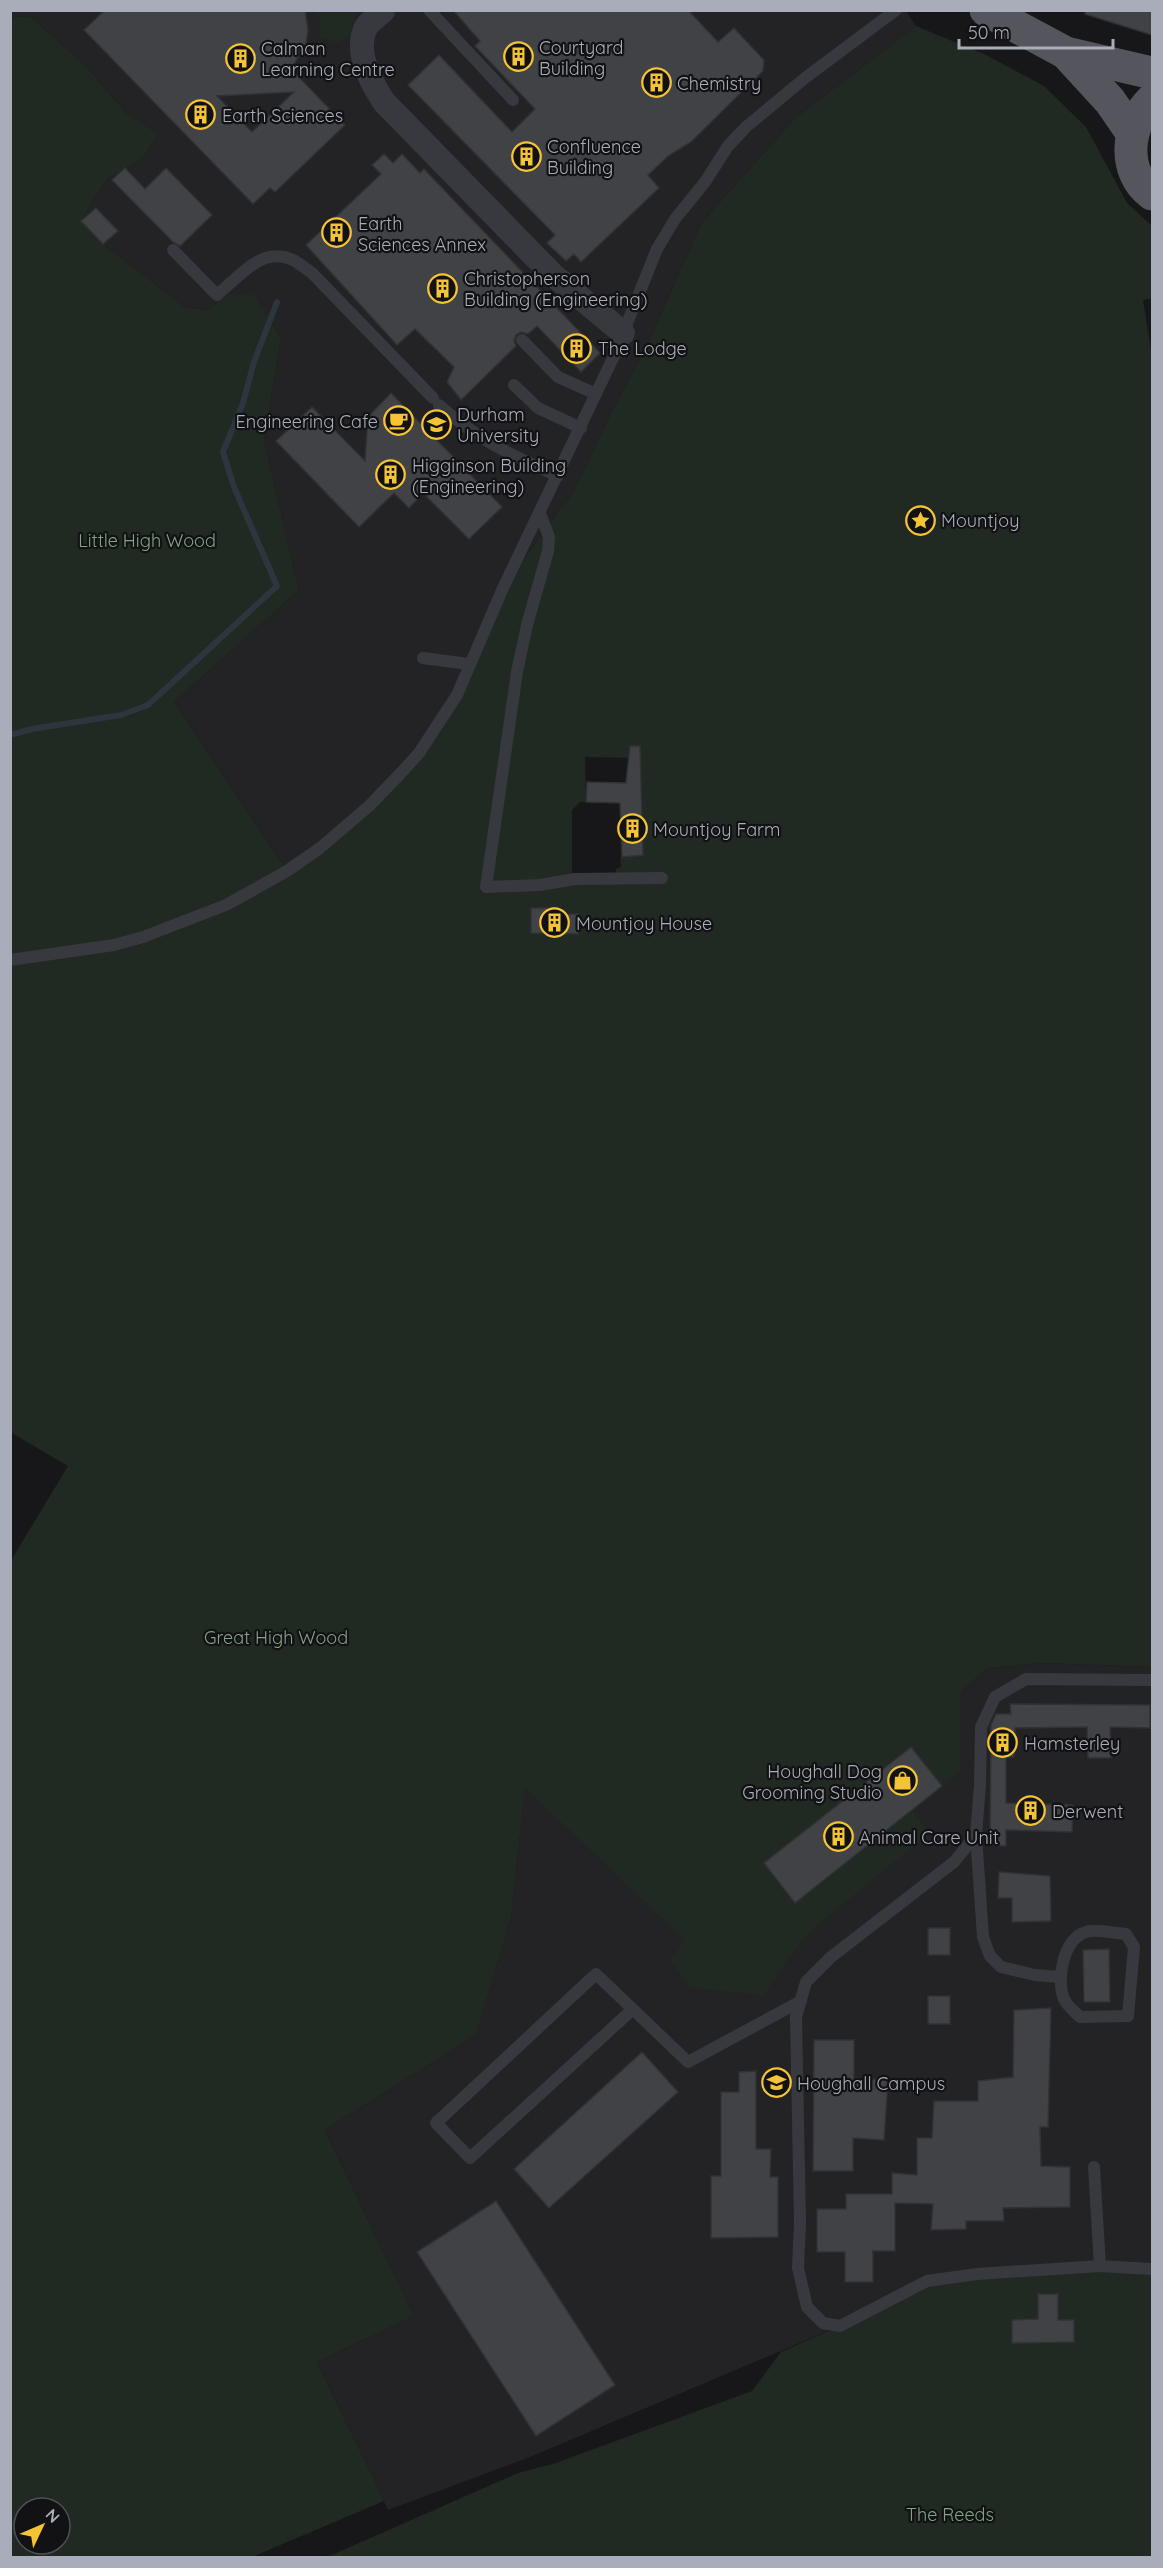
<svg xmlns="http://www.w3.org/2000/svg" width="1163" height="2568" viewBox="0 0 1163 2568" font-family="Quicksand,sans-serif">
	<rect width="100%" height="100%" fill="#171719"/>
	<!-- built -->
	<g fill="#232326">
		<path d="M905,10L916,26L795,118L702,222L646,347L614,407L573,492L503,588L457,695L400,774L287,871L174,702L299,590L264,441L281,339L228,294L207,310L185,307L103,244L81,221L91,203L109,178L144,157L159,134L125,112L86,66L30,16L11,17L10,11Z"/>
		<path d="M1043,1663L1152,1667V2269L840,2326L530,2457L388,2510L317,2362L414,2316L325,2130L476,2035L511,1918L525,1787L960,1693L987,1668Z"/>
	</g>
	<!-- green -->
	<g fill="#212923" fill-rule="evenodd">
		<path d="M317,11H357L350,35L337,43L319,37L320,19Z"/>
		<path d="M30,16L86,66L125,112L159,134L144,157L109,178L91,203L82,222L103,244L185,307L207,310L228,294L254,295L281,339L264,441L299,590L174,702L287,871L400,774L457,695L503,588L573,492L614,407L646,347L702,222L795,118L916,26L986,55L1044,86L1086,127L1127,203L1152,226V298L1143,300L1152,356V1667L1043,1663L987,1668L960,1693V1771L912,1811L930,1833L811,1930L786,1962L764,1995L690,1988L671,1960L685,1940L525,1788L511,1918L476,2035L325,2130L414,2316L317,2362L384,2501L252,2557H11L10,1562L68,1466L10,1432L11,17ZM585,757L640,758L643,855L620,857L621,867L616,869L615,874H572V810L580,802H586ZM24,2508H60V2544H24Z"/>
		<path d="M1152,2269V2557L325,2558L518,2473L553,2464L752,2391L781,2352L840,2326L927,2281L977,2274Z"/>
	</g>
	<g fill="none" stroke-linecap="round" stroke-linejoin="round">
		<!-- stream -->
		<path stroke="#2d353e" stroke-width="6" d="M10,735L32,729L121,715L148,705L277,586L234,487L223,452L243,403L254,362L277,302"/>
	</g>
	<!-- building -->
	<g fill="#414246" stroke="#323135" stroke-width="1.5" fill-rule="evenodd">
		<path d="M105,10H305L308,30L306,44L291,69L345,125L275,192L270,188L253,204L84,30ZM294,92L252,132L217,96Z"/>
		<path d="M453,10H688L718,42L734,28L764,60L763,71L691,142L668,156L648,175L659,188L581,262L574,254L566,261L547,243L555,235L408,85L439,55L512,132L535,109L475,46L480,41Z"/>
		<path d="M1086,10H1152V35L1085,14Z"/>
		<path d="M384,154L393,163L402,154L420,173L424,169L600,353L581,372L537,326L528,334L521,332L516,335L514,341L516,346L461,400L447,382L454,367L415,329L397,345L306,245L381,174L372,165Z"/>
		<path d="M125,168L145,189L166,168L212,215L180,246L173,242L112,180Z"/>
		<path d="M96,208L118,231L103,244L81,221Z"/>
		<path d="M391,393L502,507L469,539L423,493L409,508L394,493L359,527L276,441L312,407L365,461L368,417Z"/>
		<path d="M630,746H640L643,855L622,857L620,803L586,802L587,782L626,783Z"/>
		<path d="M531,908H556V914H578V934L531,933Z"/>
		<path d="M1010,1704L1150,1705V1728L1110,1727L1111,1758H1088L1087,1727L1015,1728L1014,1757H1006V1803L1073,1805L1072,1832L1006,1830V1846L990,1845L991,1725L996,1714H1011Z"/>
		<path d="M911,1747L942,1786L795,1903L764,1863Z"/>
		<path d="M999,1872L1050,1876L1051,1921L1012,1922V1898H998Z"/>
		<rect x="928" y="1928" width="22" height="27"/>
		<path d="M1109,1949L1110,2002H1084L1083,1950Z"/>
		<rect x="928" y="1996" width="22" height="28"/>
		<path d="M1051,2008L1048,2127H1040L1041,2166L1070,2167V2207L1003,2208L1004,2221H966V2229L931,2230L933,2204L895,2203V2251H873V2282H845V2252H817V2209H846V2194H892V2173L917,2175V2138H932L934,2101H978V2081L1013,2077L1014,2010Z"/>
		<path d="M814,2040H854V2078L888,2080L884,2140L853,2138V2171H813Z"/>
		<path d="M642,2052L678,2092L549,2208L514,2169Z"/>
		<path d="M756,2071V2149H771L770,2177H778V2237L711,2238V2176H721V2092H739V2072Z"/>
		<path d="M496,2201L615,2385L536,2436L417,2252Z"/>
		<path d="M1038,2294H1058V2320H1074V2342L1012,2343V2320L1038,2319Z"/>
	</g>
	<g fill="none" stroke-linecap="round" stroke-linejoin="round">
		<!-- lane -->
		<g stroke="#38393e" stroke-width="12">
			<path d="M429,10L513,100"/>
			<path d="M173,250L217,295C238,278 262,245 293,260C299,263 306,269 312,273L433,398"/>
			<path d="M522,340L558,377L596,394"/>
			<path d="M514,385L538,408L581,428"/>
			<path d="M439,405C476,439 513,456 558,476"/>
			<path d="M540,513L549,537L548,551L527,625L517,672L486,887L540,885L575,879L662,878"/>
			<path d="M423,658L469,664"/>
			<path d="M10,960L114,945L143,937L226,905L287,871L320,848L369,806L400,774L419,753L457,695L503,588L614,356L657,249L675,219L705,182L728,146L746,127L805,78L896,10"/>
			<path d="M976,1835L954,1862L831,1957L806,1982L796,2017L800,2223L798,2268L807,2307L823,2323L840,2326L927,2281L977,2274L1100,2266L1152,2269"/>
			<path d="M1101,1931L1126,1934L1134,1947L1128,2016L1080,2017C1075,2012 1067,2006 1064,1999C1056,1980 1063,1939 1086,1932C1090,1930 1097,1931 1101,1931Z"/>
			<path d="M1060,1977L1035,1975L1001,1967L990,1956L983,1937L976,1835L980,1785L981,1727L995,1697L1026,1679L1152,1680"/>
			<path d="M633,2009L470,2158L436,2123L596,1974L688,2062L801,2001"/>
			<path d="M1094,2167L1100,2266"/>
		</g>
		<!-- street -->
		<path stroke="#38393e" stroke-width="24" d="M383,11C378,16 370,21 366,27C354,52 371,82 384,102L553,275L623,333"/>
		<!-- primary -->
		<g stroke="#54555d" stroke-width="33">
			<path d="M986,10L1066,53L1152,73"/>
			<path d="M1066,53L1110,101L1132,133"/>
			<path d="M1152,100C1127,124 1121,171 1152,194"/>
		</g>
	</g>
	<!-- icons -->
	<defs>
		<symbol id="building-ring" viewBox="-11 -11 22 22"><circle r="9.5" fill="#121214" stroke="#f4c434" stroke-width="1.5"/><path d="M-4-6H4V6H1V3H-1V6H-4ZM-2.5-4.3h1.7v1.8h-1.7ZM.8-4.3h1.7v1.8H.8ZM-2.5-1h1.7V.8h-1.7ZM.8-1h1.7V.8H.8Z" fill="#f4c434"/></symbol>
		<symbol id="cafe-ring" viewBox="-11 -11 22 22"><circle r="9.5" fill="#121214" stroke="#f4c434" stroke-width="1.5"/><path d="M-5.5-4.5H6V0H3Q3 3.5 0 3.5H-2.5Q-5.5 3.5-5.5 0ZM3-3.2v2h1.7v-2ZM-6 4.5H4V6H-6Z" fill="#f4c434"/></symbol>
		<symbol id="university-ring" viewBox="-11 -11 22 22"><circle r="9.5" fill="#121214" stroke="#f4c434" stroke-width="1.5"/><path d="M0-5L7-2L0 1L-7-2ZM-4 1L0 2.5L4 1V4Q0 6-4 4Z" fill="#f4c434"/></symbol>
		<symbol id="sight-ring" viewBox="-11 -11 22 22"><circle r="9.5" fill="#121214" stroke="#f4c434" stroke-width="1.5"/><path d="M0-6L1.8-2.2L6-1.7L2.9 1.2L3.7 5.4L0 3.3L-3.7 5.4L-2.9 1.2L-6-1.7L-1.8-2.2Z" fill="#f4c434"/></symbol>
		<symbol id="shop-ring" viewBox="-11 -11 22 22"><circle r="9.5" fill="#121214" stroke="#f4c434" stroke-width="1.5"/><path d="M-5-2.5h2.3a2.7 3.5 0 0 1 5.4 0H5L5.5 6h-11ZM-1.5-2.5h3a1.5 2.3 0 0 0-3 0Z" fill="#f4c434"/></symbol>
	</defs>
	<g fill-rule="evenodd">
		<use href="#building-ring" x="502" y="40" width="33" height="33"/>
		<use href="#building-ring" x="224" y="42" width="33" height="33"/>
		<use href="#building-ring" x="640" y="66" width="33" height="33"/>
		<use href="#building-ring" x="184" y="98" width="33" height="33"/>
		<use href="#building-ring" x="510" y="140" width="33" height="33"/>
		<use href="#building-ring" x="320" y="216" width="33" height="33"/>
		<use href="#building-ring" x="426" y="272" width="33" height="33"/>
		<use href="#building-ring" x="560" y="332" width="33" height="33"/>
		<use href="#cafe-ring" x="382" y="404" width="33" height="33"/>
		<use href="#university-ring" x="420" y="408" width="33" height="33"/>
		<use href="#building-ring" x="374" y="458" width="33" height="33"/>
		<use href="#sight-ring" x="904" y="504" width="33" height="33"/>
		<use href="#building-ring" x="616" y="812" width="33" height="33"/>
		<use href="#building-ring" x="538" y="906" width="33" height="33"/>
		<use href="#building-ring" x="986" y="1726" width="33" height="33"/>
		<use href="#shop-ring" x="886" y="1764" width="33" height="33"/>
		<use href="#building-ring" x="1014" y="1794" width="33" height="33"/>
		<use href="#building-ring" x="822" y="1820" width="33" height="33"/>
		<use href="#university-ring" x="760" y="2066" width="33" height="33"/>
	</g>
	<g text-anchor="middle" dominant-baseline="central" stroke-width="4.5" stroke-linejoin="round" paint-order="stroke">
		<!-- poi labels -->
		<g font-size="18" fill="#a9adb9" stroke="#121214" text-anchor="start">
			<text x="539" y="47">Courtyard<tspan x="539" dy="21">Building</tspan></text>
			<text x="261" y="48">Calman<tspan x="261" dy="21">Learning Centre</tspan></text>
			<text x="677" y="83">Chemistry</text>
			<text x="222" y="115">Earth Sciences</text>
			<text x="547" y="146">Confluence<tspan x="547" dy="21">Building</tspan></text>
			<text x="358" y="223">Earth<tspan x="358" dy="21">Sciences Annex</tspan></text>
			<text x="464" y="278">Christopherson<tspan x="464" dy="21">Building (Engineering)</tspan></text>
			<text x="598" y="348">The Lodge</text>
			<text x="457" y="414">Durham<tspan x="457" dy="21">University</tspan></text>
			<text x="378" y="421" text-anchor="end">Engineering Cafe</text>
			<text x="412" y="465">Higginson Building<tspan x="412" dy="21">(Engineering)</tspan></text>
			<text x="941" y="520">Mountjoy</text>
			<text x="653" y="829">Mountjoy Farm</text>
			<text x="576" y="923">Mountjoy House</text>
			<text x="1024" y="1743">Hamsterley</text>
			<text x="882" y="1771" text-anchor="end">Houghall Dog<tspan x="882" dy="21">Grooming Studio</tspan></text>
			<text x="1052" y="1811">Derwent</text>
			<text x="859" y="1837">Animal Care Unit</text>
			<text x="797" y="2083">Houghall Campus</text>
		</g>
		<!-- park labels -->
		<g font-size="18" fill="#80a485" stroke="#121214">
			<text x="147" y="540">Little High Wood</text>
			<text x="276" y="1637">Great High Wood</text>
			<text x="950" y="2514">The Reeds</text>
		</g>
	</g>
	<!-- border -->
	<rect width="1163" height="2568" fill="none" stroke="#a9adb9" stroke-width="24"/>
	<!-- north arrow -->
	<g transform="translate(42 2526) rotate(46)"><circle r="28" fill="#121214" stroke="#4e5056" stroke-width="1.5"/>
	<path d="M0-4.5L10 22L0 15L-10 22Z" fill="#f4c434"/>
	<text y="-9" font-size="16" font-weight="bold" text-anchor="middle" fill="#a9adb9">N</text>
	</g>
	<!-- scale -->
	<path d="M959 39v9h154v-9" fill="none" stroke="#a9adb9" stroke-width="3"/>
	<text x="968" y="39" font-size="18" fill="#a9adb9" stroke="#121214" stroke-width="4.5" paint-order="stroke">50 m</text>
</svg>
